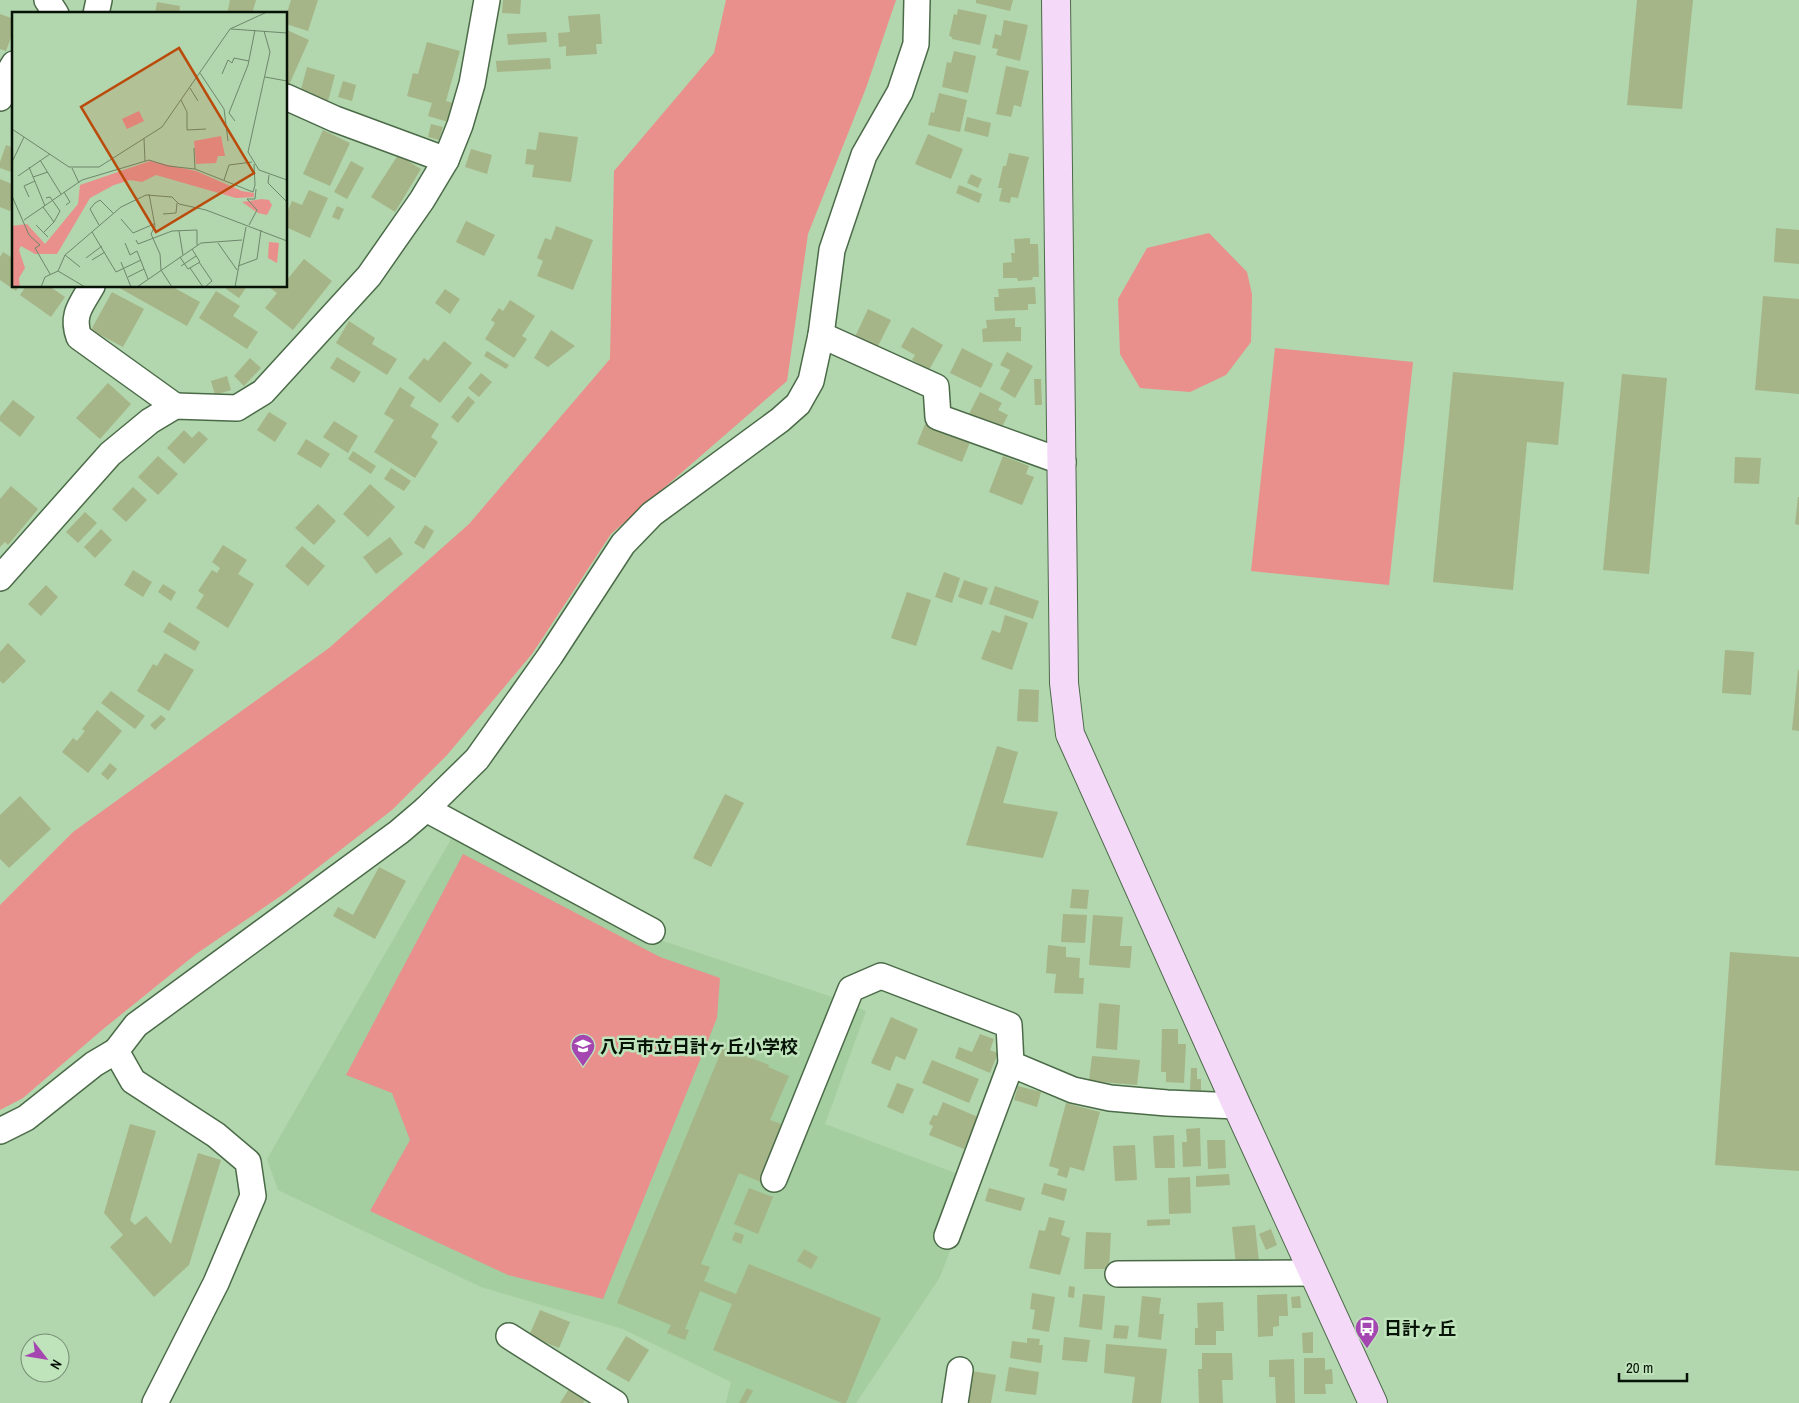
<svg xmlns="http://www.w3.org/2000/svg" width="1799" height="1403" viewBox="0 0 1799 1403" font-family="'Archivo Narrow','Noto Sans JP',sans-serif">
	<rect width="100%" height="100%" fill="#b2d6ae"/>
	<!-- built -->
	<path fill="#a4cda0" d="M454,834L651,937L835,998L866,1011L825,1124L958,1174V1229L940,1277L856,1403H726L731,1382L623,1329L481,1287L278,1190L267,1159Z"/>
	<!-- green -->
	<g fill="#e9908c">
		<path d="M726,0H896L866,88L808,234L787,381L611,534L532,654L447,755L392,810L285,893L196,954L102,1030L23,1098L0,1110V905L73,832L329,648L469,524L610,359L614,171L714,53Z"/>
		<path d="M1209,233L1247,272L1252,294L1251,342L1226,375L1190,392L1140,388L1120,354L1118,299L1147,248Z"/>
		<path d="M1275,348L1413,362L1389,585L1251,571Z"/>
		<path d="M463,854L660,957L720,978L717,1018L603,1299L508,1275L370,1211L410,1140L392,1093L346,1075Z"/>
	</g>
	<!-- building -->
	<g fill="#a6b587">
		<path d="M230,0H256L252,14H227Z"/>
		<path d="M291,0H318L308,31L286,24V16Z"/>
		<path d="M503,0H521L520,14L502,13Z"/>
		<path d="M976,0H1013L1010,11L976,3Z"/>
		<path d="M1637,0H1693L1682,109L1627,105Z"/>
		<path d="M157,2L180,6L179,14H155Z"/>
		<path d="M958,9L987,15L980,45L952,39V37L949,36L954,14L957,15Z"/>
		<path d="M0,14L14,19V29L6,51L0,49Z"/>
		<path d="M600,14L602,44H596L597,54L566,56V46L559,47L558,33L570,32L568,16Z"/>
		<path d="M1004,20L1028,25L1020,61L996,55L998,49L992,48L995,34L1001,36Z"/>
		<path d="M287,30L309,40L289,85L286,84Z"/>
		<path d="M546,32L547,42L508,45L507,34Z"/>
		<path d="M427,42L460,51L446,101L453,103L448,122L428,116L432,103L407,96L413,73L418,74Z"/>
		<path d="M954,51L976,56L968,93L942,87L947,62L951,63Z"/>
		<path d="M550,58L551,69L497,72L496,61Z"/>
		<path d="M1006,66L1029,71L1021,107L1014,105L1011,117L996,114Z"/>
		<path d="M307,67L335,75L328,101L300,93Z"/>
		<path d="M343,81L356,85L352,101L338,97Z"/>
		<path d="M939,93L967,100L960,132L928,125L931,112L934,113Z"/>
		<path d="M967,117L991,123L988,137L964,131Z"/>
		<path d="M431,124L443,127L439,140L428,137Z"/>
		<path d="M323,130L350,143L330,186L303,174Z"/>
		<path d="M539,132L578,137L571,182L532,177L534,165L525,164L527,149L536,150Z"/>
		<path d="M928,134L963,149L951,179L915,164Z"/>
		<path d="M6,145L14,148V173L0,168V162Z"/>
		<path d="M471,149L492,155L487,174L465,167Z"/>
		<path d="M1009,153L1029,157L1018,198L1011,197L1010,203L999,201L1002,188H998L1003,166H1006Z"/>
		<path d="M398,155L421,169L395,212L371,197Z"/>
		<path d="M351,161L364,168L347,199L334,192Z"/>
		<path d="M971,174L982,179L978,188L967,183Z"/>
		<path d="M0,179L14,185V203L10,211L0,207Z"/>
		<path d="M959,185L982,194L979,203L956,193Z"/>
		<path d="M309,190L328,198L310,238L286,227V214L292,201L302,205Z"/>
		<path d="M337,206L344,209L339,220L332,217Z"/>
		<path d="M466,221L495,235L484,256L456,242Z"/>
		<path d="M556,226L593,240L573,290L537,276L543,261L537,258L545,238L551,240Z"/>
		<path d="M1776,228L1799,230V264L1774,262Z"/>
		<path d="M1030,238V244H1038L1039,277H1033L1032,280L1018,281L1017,278H1003V263L1012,262L1011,253H1015L1014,239Z"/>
		<path d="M3,252L14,259V286H19L16,291L0,280V257Z"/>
		<path d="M304,259L332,281L293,330L265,308L277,293L270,288L272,286H286V281Z"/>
		<path d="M26,286H49L65,297L51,317L20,295Z"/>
		<path d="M116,286H171L200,302L187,326Z"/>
		<path d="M228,286H247L239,298L226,289Z"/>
		<path d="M1035,287L1036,304H1028V310L995,311L994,297H999L998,289Z"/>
		<path d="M445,289L460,299L450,314L435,303Z"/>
		<path d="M216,291L240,306L233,316L258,332L247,349L199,318Z"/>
		<path d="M112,292L144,309L123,347L91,330Z"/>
		<path d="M1763,296L1799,299V394L1755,390Z"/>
		<path d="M510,300L535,316L522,336L527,339L514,358L485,339L495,323L491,320L499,308L503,311Z"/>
		<path d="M868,309L891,320L877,348L855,337Z"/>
		<path d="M1015,318V327H1021V341L983,342L982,329L987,328L986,320Z"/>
		<path d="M349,321L375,338L372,344L397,359L387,375L336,343Z"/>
		<path d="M912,327L943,345L929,370L912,360L915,355L901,347Z"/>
		<path d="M551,330L575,346L548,367L534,358Z"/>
		<path d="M444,341L472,363L440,403L408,378L424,358L428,361Z"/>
		<path d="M962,348L993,364L981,388L950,373Z"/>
		<path d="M487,351L509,365L506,369L484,356Z"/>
		<path d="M1007,352L1033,366L1015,398L1000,389L1010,370L1000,365Z"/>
		<path d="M337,357L361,372L354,383L330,368Z"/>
		<path d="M250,358L261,368L244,386L234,376Z"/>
		<path d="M1453,372L1564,382L1558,445L1527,442L1513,590L1433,582Z"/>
		<path d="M481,373L492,382L479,397L468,388Z"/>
		<path d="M1622,374L1667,378L1649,574L1603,570Z"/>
		<path d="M227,376L231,390L215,395L211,381Z"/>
		<path d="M1034,379H1041L1042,405H1035Z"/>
		<path d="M108,383L131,404L100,439L76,418Z"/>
		<path d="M400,387L415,397L410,406L439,424L431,437L438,442L415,478L374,452L394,420L384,414Z"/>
		<path d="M980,392L1002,403L998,410L1008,415L1000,431L972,418L973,416L969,414Z"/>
		<path d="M468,396L475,402L458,423L451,417Z"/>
		<path d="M13,400L35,417L20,437L0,421V416Z"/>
		<path d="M269,412L287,423L275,442L257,430Z"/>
		<path d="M334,421L358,436L348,453L323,437Z"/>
		<path d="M925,424L970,442L962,462L917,444Z"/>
		<path d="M184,430L192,438L199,431L208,439L184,464L167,448Z"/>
		<path d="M306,439L330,454L321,468L297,454Z"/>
		<path d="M353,451L376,466L371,474L348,459Z"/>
		<path d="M158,456L178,474L158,495L138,477Z"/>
		<path d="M1003,456L1029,466L1026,474L1034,477L1022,505L989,492Z"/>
		<path d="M1735,457L1761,458L1759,484L1734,483Z"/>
		<path d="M391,468L411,481L404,491L384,479Z"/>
		<path d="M370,484L395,507L368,537L343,514Z"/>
		<path d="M11,486L38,509L8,545L5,542L0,547V499Z"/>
		<path d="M133,487L147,500L126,522L112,509Z"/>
		<path d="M1798,497H1799V525L1795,524Z"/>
		<path d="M318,504L336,521L314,545L295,528Z"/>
		<path d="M85,512L97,523L78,543L66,532Z"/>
		<path d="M425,525L434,531L424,549L414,543Z"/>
		<path d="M101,529L112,540L95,558L84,547Z"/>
		<path d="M390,537L403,554L376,574L363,557Z"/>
		<path d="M223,545L247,560L238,574L254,584L228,628L196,608L204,595L198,591L212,570L217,573L220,568L212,562Z"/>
		<path d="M302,546L325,566L308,586L285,566Z"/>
		<path d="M133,570L152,582L143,597L124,585Z"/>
		<path d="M944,572L960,578L952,603L935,597Z"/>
		<path d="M964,580L988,588L982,605L958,597Z"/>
		<path d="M163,584L176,592L171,601L158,592Z"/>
		<path d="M46,585L58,597L41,616L28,604Z"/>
		<path d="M995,586L1039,601L1033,619L989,604Z"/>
		<path d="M907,592L931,600L916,646L891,638Z"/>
		<path d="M1005,615L1028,623L1012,670L981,659L992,630L1000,633Z"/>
		<path d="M169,622L200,642L195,651L163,632Z"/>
		<path d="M8,643L26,661L3,684L0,681V652Z"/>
		<path d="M1725,650L1754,652L1751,695L1722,693Z"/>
		<path d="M165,653L194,670L169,711L137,691L153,664L157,666Z"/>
		<path d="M1798,670H1799V731L1792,730Z"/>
		<path d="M1019,689L1039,690L1038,722L1017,721Z"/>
		<path d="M111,691L145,716L135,729L101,703Z"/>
		<path d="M97,710L122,731L88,773L62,752L73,738L77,741L85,731L82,729Z"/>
		<path d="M161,715L166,719L155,730L150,725Z"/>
		<path d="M997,746L1018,752L1003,803L1058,812L1043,858L966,845Z"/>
		<path d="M110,763L117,769L108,780L101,774Z"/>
		<path d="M725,794L744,803L711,867L693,858Z"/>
		<path d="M20,796L51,829L9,868L0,859V815Z"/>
		<path d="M379,867L406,881L375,939L333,916L338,907L353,915Z"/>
		<path d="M1072,889L1089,890L1087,909L1070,908Z"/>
		<path d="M1063,914L1087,915L1085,943L1061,942Z"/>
		<path d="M1093,915L1123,917L1120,946H1132L1130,968L1089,965Z"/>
		<path d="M1048,945L1066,947V957L1080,958L1079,978H1084L1083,994L1054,993L1056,974L1046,973Z"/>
		<path d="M1730,952L1799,957V1171L1715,1165Z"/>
		<path d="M1099,1003L1120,1005L1117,1050L1096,1048Z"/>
		<path d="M891,1017L918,1029L905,1060L896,1056L890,1071L871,1063Z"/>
		<path d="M1162,1029H1178V1044H1186L1184,1083L1166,1082V1072H1161Z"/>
		<path d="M980,1034L994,1039L990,1050L998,1053L990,1073L955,1058L959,1047L972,1052Z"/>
		<path d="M723,1047L769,1065L768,1067L789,1076L770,1120L784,1125L761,1182L739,1173L701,1264L710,1267L704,1281L736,1294L749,1264L881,1318L846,1403H842L713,1350L732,1304L700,1291L685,1329L689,1330L685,1340L667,1333L671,1325L617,1303Z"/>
		<path d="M1092,1056L1140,1060L1137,1085L1089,1081Z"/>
		<path d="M932,1060L979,1079L969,1103L922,1083Z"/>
		<path d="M1191,1068H1197V1079H1201V1091L1190,1090Z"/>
		<path d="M897,1083L914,1089L903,1114L887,1107Z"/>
		<path d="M1018,1086L1041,1092L1037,1107L1014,1100Z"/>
		<path d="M943,1102L978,1117L964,1149L929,1135L933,1126L929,1124L933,1115L937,1116Z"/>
		<path d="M1066,1103L1100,1112L1084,1171L1070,1167L1067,1178L1057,1175L1059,1169L1049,1166Z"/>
		<path d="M130,1124L156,1131L130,1220L135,1225L146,1216L171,1244L198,1153L221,1160L189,1265L154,1297L110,1247L123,1235L104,1213Z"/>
		<path d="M1200,1128L1201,1166L1183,1167L1182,1142H1187L1186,1129Z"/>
		<path d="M1174,1135L1175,1168H1155L1153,1136Z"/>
		<path d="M1207,1140H1225L1226,1168L1208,1169Z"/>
		<path d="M1135,1145L1137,1180L1115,1181L1113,1146Z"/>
		<path d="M1229,1174L1230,1185L1196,1187V1176Z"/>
		<path d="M1190,1177L1191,1213L1169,1214L1168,1178Z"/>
		<path d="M1044,1183L1067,1189L1064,1201L1041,1194Z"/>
		<path d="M749,1188L773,1197L758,1234L734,1224Z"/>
		<path d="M989,1188L1025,1198L1021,1211L985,1201Z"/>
		<path d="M1049,1217L1065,1221L1061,1235L1070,1238L1060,1275L1029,1268L1039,1230L1045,1231Z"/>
		<path d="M1170,1219V1225L1147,1226V1220Z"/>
		<path d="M1255,1225L1259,1262L1236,1265L1232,1227Z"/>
		<path d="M1271,1229L1277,1245L1266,1250L1259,1234Z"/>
		<path d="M735,1232L744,1235L741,1244L732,1240Z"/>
		<path d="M1086,1232L1111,1233L1109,1269H1084Z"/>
		<path d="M804,1249L818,1257L811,1269L797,1261Z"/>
		<path d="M1069,1286L1075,1287L1074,1298L1068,1297Z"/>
		<path d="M1032,1293L1055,1297L1049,1332L1032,1329L1035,1310L1030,1309Z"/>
		<path d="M1083,1294L1105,1296L1102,1330L1079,1327Z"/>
		<path d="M1287,1294L1288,1316H1279V1326L1273,1327V1336L1258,1337L1257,1295Z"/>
		<path d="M1142,1296L1161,1298L1159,1314H1164L1161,1340L1138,1337Z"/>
		<path d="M1300,1296L1301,1308H1292L1291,1297Z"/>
		<path d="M1223,1302L1224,1331H1216V1345H1195V1328H1198L1197,1303Z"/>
		<path d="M540,1310L570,1322L559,1348L529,1336Z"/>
		<path d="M1115,1325L1129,1326L1127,1339L1113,1338Z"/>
		<path d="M1313,1332V1353H1303L1302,1333Z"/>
		<path d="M626,1336L649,1350L629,1382L606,1369Z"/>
		<path d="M1064,1337L1090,1340L1087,1362L1062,1360Z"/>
		<path d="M1027,1338L1040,1339L1039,1345H1043L1041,1363L1010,1358L1012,1341L1027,1343Z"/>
		<path d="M1106,1344L1167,1349L1161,1403H1132L1135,1377L1104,1373Z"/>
		<path d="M1202,1353H1232L1233,1380H1222L1223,1403H1199L1198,1369H1202Z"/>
		<path d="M1304,1358H1325V1370L1332,1369L1333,1384H1325L1326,1394H1304Z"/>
		<path d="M1294,1359L1295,1403H1276L1275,1377H1269V1360Z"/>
		<path d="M1009,1367L1039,1372L1036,1395L1005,1391Z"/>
		<path d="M972,1371L996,1375L991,1403H967Z"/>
		<path d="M747,1388L753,1391L746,1403H739Z"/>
		<path d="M569,1389L585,1400L583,1403H560Z"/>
	</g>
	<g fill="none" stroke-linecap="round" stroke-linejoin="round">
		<defs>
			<g id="street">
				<path d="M47,0L56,14"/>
				<path d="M96,14L99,0"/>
				<path d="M286,97L335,119L446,160"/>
				<path d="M0,98L8,74L14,64"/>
				<path d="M92,286C81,305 71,315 79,337L175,406"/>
				<path d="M821,335L936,387L938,417L1063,462"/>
				<path d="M0,578L110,454L150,421L175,406L237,408L263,392L369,276L422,200L446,160L460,125L472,84L487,0"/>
				<path d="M426,809L652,931"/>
				<path d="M116,1051L133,1081L216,1135L248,1162L253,1196L216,1283L155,1403"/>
				<path d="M0,1131L26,1118L94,1064L116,1051L136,1025L399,832L426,809L477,759L550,656L623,544L652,514L780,420L798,404L811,381L821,335L832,250L864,155L900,92L916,44L917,0"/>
				<path d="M774,1179L851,989L881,976L1009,1025L1011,1064L1073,1090L1110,1098L1167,1103L1237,1106"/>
				<path d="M947,1236L1011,1064"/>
				<path d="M1118,1274L1313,1273"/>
				<path d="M509,1336L615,1403"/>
				<path d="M955,1403L960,1370"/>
			</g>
			<path id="secondary" d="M1056,0L1064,683L1070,734L1237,1106L1373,1403"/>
		</defs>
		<!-- street casing -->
		<use href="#street" stroke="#4b6b48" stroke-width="28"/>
		<!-- secondary casing -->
		<use href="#secondary" stroke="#4b6b48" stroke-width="30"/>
		<!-- street -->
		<use href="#street" stroke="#fff" stroke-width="25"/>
		<!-- secondary -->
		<use href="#secondary" stroke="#f5d9f9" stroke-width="28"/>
	</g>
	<!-- icons -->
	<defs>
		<symbol id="school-pin" viewBox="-11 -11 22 30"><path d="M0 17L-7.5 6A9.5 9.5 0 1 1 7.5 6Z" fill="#a447b1" stroke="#bfe3bb"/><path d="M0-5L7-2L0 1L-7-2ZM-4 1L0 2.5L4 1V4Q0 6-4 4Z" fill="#fff"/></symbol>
		<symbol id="bus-pin" viewBox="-11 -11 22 30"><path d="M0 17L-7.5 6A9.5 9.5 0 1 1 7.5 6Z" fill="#a447b1" stroke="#bfe3bb"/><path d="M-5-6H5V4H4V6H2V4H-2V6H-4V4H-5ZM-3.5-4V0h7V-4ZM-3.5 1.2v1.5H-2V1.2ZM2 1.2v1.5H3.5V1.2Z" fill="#fff"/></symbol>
	</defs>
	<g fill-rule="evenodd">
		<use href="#school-pin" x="569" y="1032" width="28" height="38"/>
		<use href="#bus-pin" x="1353" y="1314" width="28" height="38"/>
	</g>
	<g text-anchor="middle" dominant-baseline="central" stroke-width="5" stroke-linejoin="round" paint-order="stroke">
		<!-- poi labels -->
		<g font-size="18" font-weight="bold" fill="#061206" stroke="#bfe3bb" text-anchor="start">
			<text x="600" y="1046">八戸市立日計ヶ丘小学校</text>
			<text x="1384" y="1328">日計ヶ丘</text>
		</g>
	</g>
	<!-- overview -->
	<g transform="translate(12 12)">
		<rect width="275" height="275" fill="#b2d6ae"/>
		<path d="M127,99L132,109L115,117L110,107ZM209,124L213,144H206L204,151L184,152L182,129ZM138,149L184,159L230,179L242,181V185L224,186L144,163L130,170L118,168L102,173L78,186L45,242H23L9,234L7,238L13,256L7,266L8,275H0V214L15,212L33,232L66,192L68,173ZM250,187L257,188L260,193L255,203L246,201L230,190ZM257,230L267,231L265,251L256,246Z" fill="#e9908c"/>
		<path fill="none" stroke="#6d886b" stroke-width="1" d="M219,17L275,21M252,19L258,40L236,140L247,158L275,168M188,61L212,97L216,129M210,62L216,48L220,51L222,46L237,49M253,65L275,69M178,76L186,89M169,88L175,100V118L194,117M223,109L217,101L236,53L243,18M0,117L57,155H87L150,115L218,17L255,0M132,127L133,149M182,136L183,157M28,148L49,182M0,150L12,125M17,155L33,194M60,156L67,171M257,163L256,171L275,190M6,164L38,142M21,165L36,160M212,168L217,153L240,150M52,180L58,190L54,193M137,182L143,214L139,222L148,242L149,258L160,275M0,184L17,223L28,233L23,236L38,262M17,185L12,174L23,169M34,186L38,185L48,199L42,210M31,195L42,210L31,221M151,202L164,201L165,191M109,207L121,221L142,212M12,208L70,168L137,148L156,154L183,157L241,180L243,173L242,152M24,213L36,225M87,213L78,197L83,191L88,188L101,201M237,213L245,198L235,187H243L244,177M167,219L171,243M80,220L104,260L129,248M124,228L126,232L160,219L185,218V233M113,231L118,243L125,239L136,267M206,231L225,258M53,243L68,255M168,245L176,257L188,250L180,237M74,246L90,234M80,248L93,240M109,250L119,275M187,250L200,269L193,275M169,254L184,244M226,254L245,247L249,218M178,256L191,275M46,259L73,275M116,265L132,257M29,275L33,265L46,259L53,243L109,195L134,183L160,185L167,192L194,198L275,229M125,275L189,231L230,228M223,275L234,215"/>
		<path fill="#bb4b0b" fill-opacity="0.15" stroke="#bb4b0b" stroke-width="2.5" d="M167,36L242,161L144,220L69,95Z"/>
		<rect width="275" height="275" fill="none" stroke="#061206" stroke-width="2.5"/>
	</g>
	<!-- north arrow -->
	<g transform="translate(45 1358) rotate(121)"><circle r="24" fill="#bfe3bb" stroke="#758f73"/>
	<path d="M0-4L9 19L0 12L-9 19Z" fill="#a447b1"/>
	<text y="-8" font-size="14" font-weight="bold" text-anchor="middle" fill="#061206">N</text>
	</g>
	<!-- scale -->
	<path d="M1619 1373v8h68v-8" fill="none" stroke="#061206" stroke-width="2.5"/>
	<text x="1626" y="1373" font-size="15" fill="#061206" stroke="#bfe3bb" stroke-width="4" paint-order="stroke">20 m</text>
</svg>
